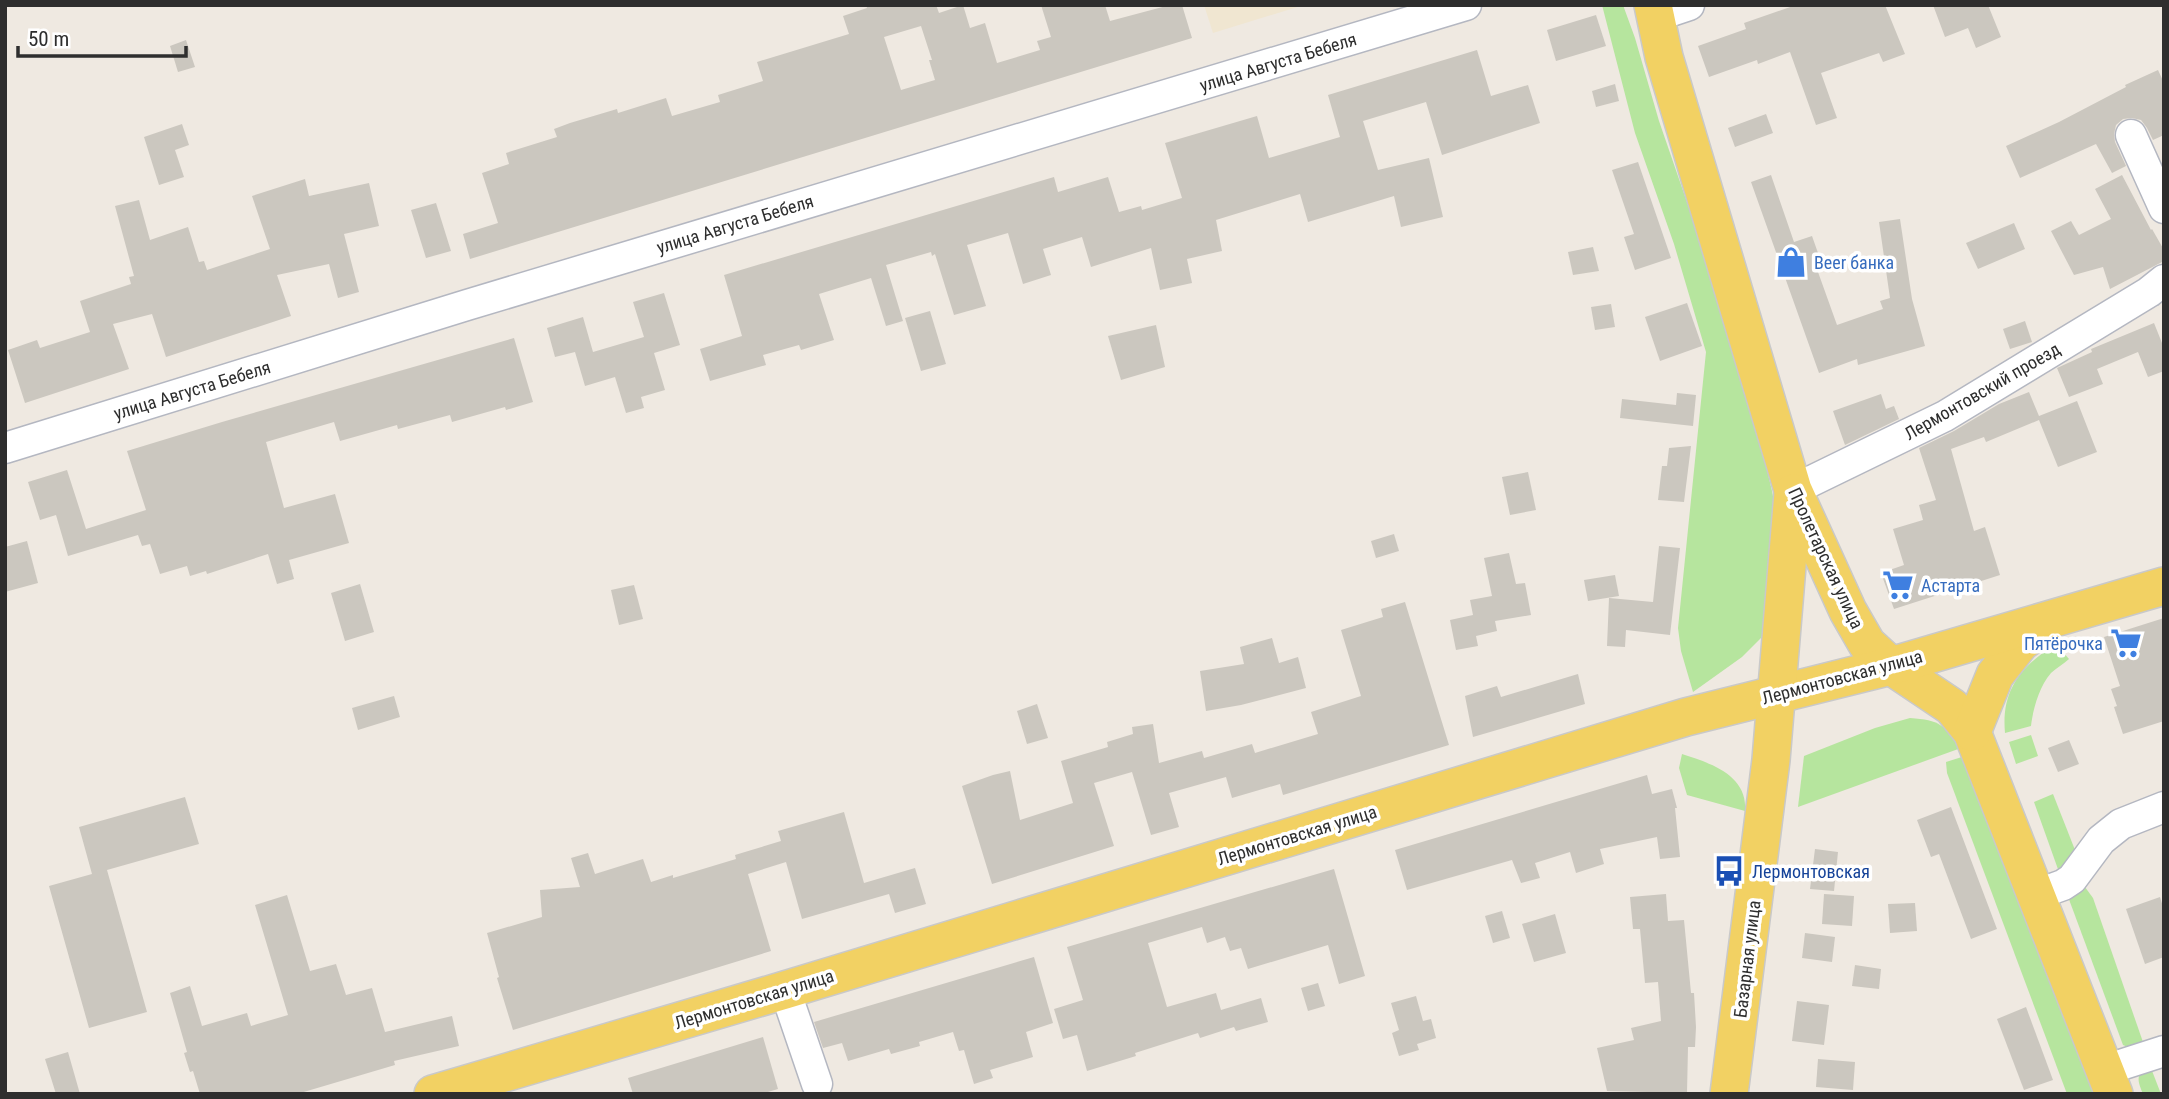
<svg xmlns="http://www.w3.org/2000/svg" width="2169" height="1099" viewBox="0 0 2169 1099" font-family="'Roboto Condensed',sans-serif">
	<rect width="100%" height="100%" fill="#efe9e1"/>
	<!-- education -->
	<path fill="#f0e6d1" d="M1204,5H1304L1213,33Z"/>
	<!-- green -->
	<g fill="#b6e59e">
		<path d="M1602,5H1623L1635,38L1659,121L1740,356L1772,491L1779,528L1771,618L1761,638L1742,657L1693,692L1681,651L1678,628L1706,352L1674,244L1635,133Z"/>
		<path d="M2056,644L2069,659C2064,664 2056,668 2051,673C2039,687 2033,709 2031,726L2005,733C2001,690 2021,666 2056,644Z"/>
		<path d="M1910,718C1940,720 1944,725 1961,748L1798,807L1804,756L1875,728Z"/>
		<path d="M2031,735L2038,756L2016,764L2009,742Z"/>
		<path d="M1682,754C1710,763 1748,775 1745,811L1687,795L1679,768Z"/>
		<path d="M1965,756L2098,1094H2067L1947,773L1946,762Z"/>
		<path d="M2053,794L2075,850L2059,872L2034,802Z"/>
		<path d="M2082,883L2093,898L2144,1045L2130,1048L2123,1045L2067,894Z"/>
		<path d="M2149,1063L2161,1094H2143C2136,1077 2137,1076 2149,1063Z"/>
	</g>
	<!-- building -->
	<g fill="#cbc7bf" fill-rule="evenodd">
		<path d="M866,5H936L939,13L963,5L970,28L985,23L997,63L1040,50L1037,41L1051,37L1041,5H1105L1110,21L1170,5H1182L1192,38L470,259L463,234L498,223L482,173L509,164L506,153L557,137L554,129L570,123L617,109L618,113L666,98L672,116L720,102L718,95L763,81L757,62L849,34L843,16L867,8ZM921,26L932,60H929L935,80L901,90L884,37Z"/>
		<path d="M1796,5H1885L1905,54L1883,62L1879,53L1821,73L1837,118L1816,125L1790,52L1758,64L1757,60L1709,77L1698,46L1746,29L1744,23Z"/>
		<path d="M1933,5H1988L2001,37L1976,48L1968,28L1945,37Z"/>
		<path d="M1596,15L1606,46L1556,61L1547,30Z"/>
		<path d="M186,40L195,67L178,72L170,46Z"/>
		<path d="M1477,50L1491,96L1528,85L1540,123L1442,155L1426,102L1363,121L1378,170L1429,158L1443,217L1401,227L1394,196L1308,222L1300,194L1216,220L1222,251L1187,259L1192,283L1160,290L1151,248L1091,267L1082,237L1043,249L1051,275L1023,284L1008,233L967,245L986,306L954,315L935,254L932,256L931,252L886,265L903,321L886,326L871,278L819,294L834,340L801,350L799,345L763,355L766,365L710,381L700,349L742,336L724,275L1054,177L1058,192L1108,177L1119,212L1141,206L1142,210L1182,198L1165,143L1257,116L1269,158L1340,137L1328,95Z"/>
		<path d="M2158,70L2164,83V135L2153,140L2147,128L2141,120L2132,118L2123,119L2116,125L2114,134L2115,142L2126,166L2112,173L2096,144L2020,178L2006,146L2059,122L2126,87L2125,85Z"/>
		<path d="M1615,84L1619,101L1596,107L1592,91Z"/>
		<path d="M1766,114L1773,133L1735,147L1728,128Z"/>
		<path d="M182,124L189,145L175,150L184,177L159,185L144,137Z"/>
		<path d="M1638,162L1671,258L1635,270L1624,237L1634,234L1612,170Z"/>
		<path d="M1771,175L1794,242L1812,236L1824,270L1818,272L1837,325L1883,309L1880,301L1890,298L1879,222L1900,219L1912,299L1925,346L1858,365L1857,359L1819,373L1751,182Z"/>
		<path d="M2122,175L2151,230L2152,229L2164,250V261L2110,289L2103,267L2074,275L2051,231L2071,221L2079,235L2111,219L2095,189Z"/>
		<path d="M305,179L309,196L369,183L379,226L344,234L359,292L338,298L329,264L277,275L291,316L166,357L152,314L113,324L129,369L25,403L8,350L37,340L40,348L90,332L80,301L131,284L129,277L134,276L115,206L139,200L150,240L188,227L199,262L204,261L207,270L270,249L252,196Z"/>
		<path d="M436,203L451,251L426,258L411,210Z"/>
		<path d="M2014,223L2025,249L1978,269L1966,243Z"/>
		<path d="M1593,247L1599,271L1573,275L1568,252Z"/>
		<path d="M664,293L680,345L654,353L665,390L641,397L644,408L626,413L615,377L585,386L575,352L555,357L547,328L583,317L593,352L644,337L633,302Z"/>
		<path d="M1687,303L1702,346L1660,361L1645,317Z"/>
		<path d="M1611,304L1615,327L1595,330L1591,307Z"/>
		<path d="M930,311L946,364L921,371L905,318Z"/>
		<path d="M2025,321L2032,342L2010,349L2003,329Z"/>
		<path d="M2154,323L2164,348V371L2148,377L2138,352L2097,369L2103,384L2069,397L2057,368L2092,352L2091,349Z"/>
		<path d="M1156,325L1165,367L1121,380L1108,336Z"/>
		<path d="M514,338L533,402L506,410L505,407L452,422L450,415L398,429L397,425L340,441L334,422L266,442L284,508L335,494L349,543L289,560L294,579L277,584L268,554L207,574L206,571L190,576L187,566L160,574L150,544L142,546L138,535L68,556L56,515L40,520L28,482L67,470L86,529L146,510L127,451L222,422Z"/>
		<path d="M2029,392L2039,416L2077,401L2097,452L2058,467L2039,420L1986,442L1984,437L1951,449L1974,531L1985,527L2000,575L1894,609L1881,573L1904,565L1893,529L1923,520L1919,505L1936,500L1919,448L1954,431L1999,404Z"/>
		<path d="M1677,393L1696,395L1693,426L1620,418L1622,399L1676,405Z"/>
		<path d="M1881,394L1886,409L1894,406L1899,419L1845,445L1833,411Z"/>
		<path d="M1691,446L1684,502L1658,500L1662,466H1667L1669,448Z"/>
		<path d="M1528,472L1536,510L1510,515L1502,477Z"/>
		<path d="M1394,534L1399,551L1376,558L1371,541Z"/>
		<path d="M27,541L38,583L5,592V547Z"/>
		<path d="M1659,546L1680,548L1670,635L1626,630L1625,647L1607,646L1609,598L1653,602Z"/>
		<path d="M1509,553L1516,584L1525,583L1531,615L1495,621L1497,631L1476,636L1478,646L1456,650L1450,620L1473,615L1470,600L1492,596L1484,558Z"/>
		<path d="M1615,575L1619,596L1588,601L1584,580Z"/>
		<path d="M360,584L374,632L345,641L331,593Z"/>
		<path d="M634,585L643,619L619,625L611,590Z"/>
		<path d="M1405,602L1449,745L1283,795L1280,784L1232,798L1226,777L1169,793L1179,827L1151,835L1132,772L1094,783L1114,846L992,884L962,786L993,775L1010,771L1020,820L1073,803L1061,761L1108,747L1107,742L1133,734L1132,727L1153,724L1159,763L1202,751L1204,758L1252,744L1255,753L1318,734L1311,712L1361,696L1341,630L1383,617L1381,609Z"/>
		<path d="M2164,618V721L2123,734L2114,707L2117,706L2111,689L2120,686L2104,637Z"/>
		<path d="M1272,638L1279,663L1298,657L1306,688L1241,705L1206,711L1200,671L1244,664L1240,647Z"/>
		<path d="M1578,674L1585,704L1473,737L1465,696L1497,686L1501,697Z"/>
		<path d="M394,696L400,717L358,730L352,708Z"/>
		<path d="M1037,704L1048,738L1027,744L1017,711Z"/>
		<path d="M2069,740L2079,764L2058,772L2048,748Z"/>
		<path d="M1647,775L1652,794L1672,789L1677,808H1675L1680,857L1660,859L1657,837L1600,849L1604,864L1576,873L1570,852L1535,863L1540,878L1521,883L1512,860L1407,890L1395,850Z"/>
		<path d="M185,797L199,844L107,870L147,1012L89,1028L49,886L92,874L79,827Z"/>
		<path d="M1951,807L1997,929L1971,939L1939,854L1931,857L1917,820Z"/>
		<path d="M844,812L864,883L915,868L926,904L895,913L889,894L802,919L786,862L748,874L771,951L513,1030L497,978L499,977L487,933L542,917L540,890L580,887L571,858L588,853L595,874L643,859L651,882L673,875V878L736,859L735,855L781,841L778,831Z"/>
		<path d="M1815,849L1838,852L1834,891L1810,889Z"/>
		<path d="M1334,869L1365,976L1339,984L1328,945L1248,969L1241,948L1230,951L1225,937L1207,943L1202,927L1148,943L1167,1007L1216,993L1221,1010L1261,998L1268,1022L1236,1031L1234,1027L1200,1038L1198,1033L1135,1053L1136,1056L1087,1071L1077,1035L1063,1039L1054,1009L1083,1000L1067,947Z"/>
		<path d="M1666,894L1668,921L1684,920L1691,993H1694L1696,1027L1695,1047H1688L1687,1093L1607,1091L1597,1048L1634,1040L1631,1028L1661,1021L1658,982L1645,983L1640,929H1633L1630,897Z"/>
		<path d="M1824,894L1854,896L1852,926L1822,924Z"/>
		<path d="M287,895L310,971L336,964L346,995L372,988L385,1032L452,1016L459,1046L394,1061L395,1065L297,1094H200L193,1071L190,1072L184,1053L187,1052L170,993L190,986L202,1026L247,1013L251,1026L288,1015L255,905Z"/>
		<path d="M2160,897L2164,910V957L2145,964L2126,909Z"/>
		<path d="M1915,903L1917,931L1890,933L1888,904Z"/>
		<path d="M1502,911L1510,938L1493,943L1485,916Z"/>
		<path d="M1555,914L1566,953L1534,962L1522,924Z"/>
		<path d="M1805,933L1835,937L1832,962L1802,958Z"/>
		<path d="M1034,957L1053,1023L1026,1032L1033,1057L990,1070L993,1078L974,1084L964,1050L959,1051L953,1032L919,1042L920,1046L891,1054L889,1049L848,1061L842,1043L823,1048L814,1022Z"/>
		<path d="M1855,965L1881,969L1879,989L1852,986Z"/>
		<path d="M1318,983L1325,1006L1308,1011L1301,988Z"/>
		<path d="M1416,996L1423,1021L1431,1019L1436,1038L1417,1044L1419,1050L1399,1056L1392,1033L1399,1030L1391,1003Z"/>
		<path d="M1797,1001L1829,1005L1824,1045L1792,1041Z"/>
		<path d="M2026,1007L2053,1080L2024,1090L1997,1019Z"/>
		<path d="M763,1037L778,1089L761,1094H633L628,1078Z"/>
		<path d="M68,1052L80,1094H56L45,1059Z"/>
		<path d="M1818,1059L1855,1062L1853,1090L1816,1087Z"/>
	</g>
	<g fill="none" stroke-linecap="round" stroke-linejoin="round">
		<defs>
			<g id="minor">
				<path d="M1656,16L1689,5"/>
				<path d="M2131,135L2164,208"/>
				<path d="M5,448L467,305L1466,5"/>
				<path d="M1793,490L1945,416L2149,292L2164,280"/>
				<path d="M2035,895L2063,885L2072,879L2101,840L2121,824L2164,807"/>
				<path d="M785,990L817,1084"/>
				<path d="M2105,1070L2164,1051"/>
			</g>
			<g id="major">
				<path d="M1653,5L1664,57L1793,490L1848,611L1867,644L1891,666L1952,707L1972,732L2114,1094"/>
				<path d="M1972,732L1995,675L2021,642L2044,626"/>
				<path d="M433,1094L785,990L1686,717L1891,666L2164,586"/>
				<path d="M1729,1094L1771,760L1793,493"/>
			</g>
		</defs>
		<!-- minor casing -->
		<use href="#minor" stroke="#b4b7c1" stroke-width="33"/>
		<!-- major casing -->
		<use href="#major" stroke="#c9c9c9" stroke-width="40"/>
		<!-- minor -->
		<use href="#minor" stroke="#fff" stroke-width="30"/>
		<!-- major -->
		<use href="#major" stroke="#f2d163" stroke-width="37"/>
	</g>
	<!-- icons -->
	<defs>
		<symbol id="shop-bare" viewBox="-9 -9 18 18"><path d="M-5-2.5h2.3a2.7 3.5 0 0 1 5.4 0H5L5.5 6h-11ZM-1.5-2.5h3a1.5 2.3 0 0 0-3 0Z" fill="#3f7fe0" stroke="#fff" stroke-width="2.5" paint-order="stroke"/></symbol>
		<symbol id="supermarket-bare" viewBox="-9 -9 18 18"><path d="M-6-5.5h2.5l.6 2H6L4.5 2H-2.5L-4.4-4H-6ZM-1.5 3.2a1.3 1.3 0 1 0 .1 0ZM3 3.2a1.3 1.3 0 1 0 .1 0Z" fill="#3f7fe0" stroke="#fff" stroke-width="2.5" paint-order="stroke"/></symbol>
		<symbol id="bus-bare" viewBox="-9 -9 18 18"><path d="M-5-6H5V4H4V6H2V4H-2V6H-4V4H-5ZM-3.5-4V0h7V-4ZM-3.5 1.2v1.5H-2V1.2ZM2 1.2v1.5H3.5V1.2Z" fill="#1a4fb4" stroke="#fff" stroke-width="2.5" paint-order="stroke"/></symbol>
	</defs>
	<g fill-rule="evenodd">
		<use href="#shop-bare" x="1769" y="240" width="44" height="44"/>
		<use href="#supermarket-bare" x="1876" y="563" width="44" height="44"/>
		<use href="#supermarket-bare" x="2104" y="621" width="44" height="44"/>
		<use href="#bus-bare" x="1707" y="849" width="44" height="44"/>
	</g>
	<g text-anchor="middle" dominant-baseline="central" stroke-width="7" stroke-linejoin="round" paint-order="stroke">
		<!-- street labels -->
		<g font-size="18" fill="#2e2e2e" stroke="#fff">
			<text transform="translate(1278 62) rotate(-17)">улица Августа Бебеля</text>
			<text transform="translate(735 224) rotate(-17)">улица Августа Бебеля</text>
			<text transform="translate(192 390) rotate(-17)">улица Августа Бебеля</text>
			<text transform="translate(1982 391) rotate(-30)">Лермонтовский проезд</text>
			<text transform="translate(1826 558) rotate(65)">Пролетарская улица</text>
			<text transform="translate(1842 677) rotate(-15)">Лермонтовская улица</text>
			<text transform="translate(1297 835) rotate(-17)">Лермонтовская улица</text>
			<text transform="translate(1747 959) rotate(-83)">Базарная улица</text>
			<text transform="translate(754 999) rotate(-17)">Лермонтовская улица</text>
		</g>
		<!-- shop labels -->
		<g font-size="18" fill="#366cbe" stroke="#fff" text-anchor="start">
			<text x="1814" y="262">Beer банка</text>
			<text x="1921" y="585">Астарта</text>
			<text x="2103" y="643" text-anchor="end">Пятёрочка</text>
		</g>
		<!-- transit labels -->
		<g font-size="18" fill="#164399" stroke="#fff" text-anchor="start">
			<text x="1752" y="871">Лермонтовская</text>
		</g>
	</g>
	<!-- border -->
	<rect width="2169" height="1099" fill="none" stroke="#2e2e2e" stroke-width="14"/>
	<!-- scale -->
	<path d="M18 46v10h168v-10" fill="none" stroke="#2e2e2e" stroke-width="3.5"/>
	<text x="28" y="46" font-size="21" fill="#2e2e2e" stroke="#ffffff" stroke-width="5" paint-order="stroke">50 m</text>
</svg>
